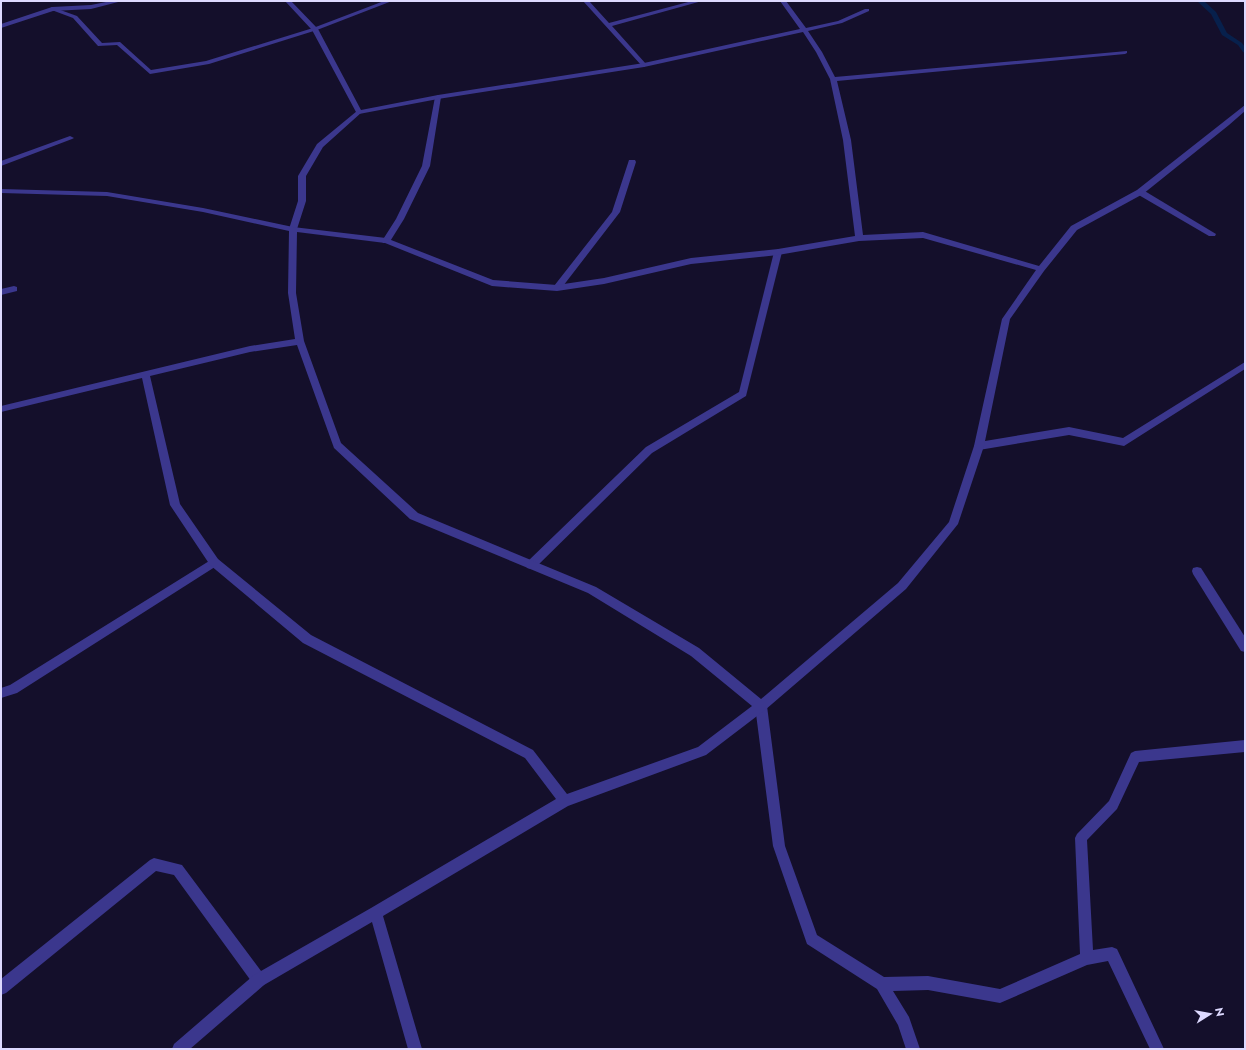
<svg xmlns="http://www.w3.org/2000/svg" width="1246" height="1050" viewBox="0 0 1246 1050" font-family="Jost,sans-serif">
	<rect width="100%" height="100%" fill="#140f2b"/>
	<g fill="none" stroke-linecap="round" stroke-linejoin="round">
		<!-- stream -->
		<path fill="#07204c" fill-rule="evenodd" d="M1197,1H1204L1216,12L1227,33L1242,43L1245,47V53L1243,52L1238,45L1222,35L1211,14Z"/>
		<!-- service -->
		<g fill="#3b378d" fill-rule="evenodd">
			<path d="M384,1H392L317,30L209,64L150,74L117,45L98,46L73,18L49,9L52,7L77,16L102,43L120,42L151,70L206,61L313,28Z"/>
			<path d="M583,1H589L609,23L692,1H702L612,26L646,64L647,65L644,67L642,66Z"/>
			<path d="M438,95L441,97L430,166L404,219L389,243H383L382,241L396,219L422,166L435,97Z"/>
			<path d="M357,111L362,112L323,147L306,176V201L297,229L293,231H290L289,229L298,201V176L317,144Z"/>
			<path d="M70,136L74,138L72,139L1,166V161Z"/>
			<path d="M629,160H635L636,162L620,212L560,290H554V286L612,212Z"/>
			<path d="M1137,190H1143L1216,234L1215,236H1209L1137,194Z"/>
			<path d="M778,249L782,252L746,396L652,453L535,568L531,569L527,568L526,565L527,562L646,447L739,392L774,252Z"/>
			<path d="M14,286L17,287V291L1,295V289Z"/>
			<path d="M1245,362V369L1124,446L1069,435L979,450L976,449L974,446L976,443L979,442L1069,427L1123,438Z"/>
			<path d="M214,558L218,559L219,562L218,565L17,693L1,698V688L10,685Z"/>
			<path d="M1197,567L1201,568L1245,637V652L1241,651L1193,574L1192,571L1193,568Z"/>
			<path d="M761,701L765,702L767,706L785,846L817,935L884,977L928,976L1000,989L1080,954L1075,838L1077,834L1109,801L1131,753L1135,751L1245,740V752L1139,762L1117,809L1087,840L1093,950L1112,947L1117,949L1164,1049H1150L1108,961L1087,965L1000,1003L928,990L893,991L909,1017L920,1049H906L898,1025L877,989L807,944L773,846L755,706L757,702Z"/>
			<path d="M154,858L182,865L264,975L266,980L264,985L259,987L254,985L174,875L156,871L6,993L1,995V979L150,860Z"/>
		</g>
		<!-- minor -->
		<g fill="#3b378d" fill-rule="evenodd">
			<path d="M111,1H122L91,9L53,11L1,28V24L52,7L91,5Z"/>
			<path d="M285,1H291L318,29L361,110L438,95L644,63L800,29L780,1H786L806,28L838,21L865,9H869V11L842,23L808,31L822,52L835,77L1127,51V53L1125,54L837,81L851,140L863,235L923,232L1039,266L1071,226L1137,190L1245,105V111L1229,125L1143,194L1077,230L1044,271L1010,319L984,446L958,524L906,589L765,710L706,755L568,806L383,916L422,1049H408L372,922L264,985L190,1049H172L174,1044L254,975L371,908L556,799L525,758L303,643L210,565L170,505L142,378L1,412V406L250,346L295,339L288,293L289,231L203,212L107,196L1,193V189L107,192L203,208L293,227L386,238L493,280L557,285L604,278L691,258L778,249L855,236L843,140L830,79L816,52L803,32L644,67L438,99L359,114L356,112L312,30ZM297,232L385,243L492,286L557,291L604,284L691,264L778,255L859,241L923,238L1036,270L1002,319L974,446L949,522L898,583L761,699L699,648L596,587L418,513L341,443L304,341L296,293ZM297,345L334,448L410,519L588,593L691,656L752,706L698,747L567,794L533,750L311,635L218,559L180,504L150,376L250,352Z"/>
		</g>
	</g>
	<!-- border -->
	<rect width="1246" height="1050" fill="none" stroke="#ddd9ff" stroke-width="4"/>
	<!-- north arrow -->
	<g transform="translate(1210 1014) rotate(79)" stroke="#140f2b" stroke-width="3" paint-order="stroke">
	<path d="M0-3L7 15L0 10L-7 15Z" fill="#ddd9ff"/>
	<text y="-6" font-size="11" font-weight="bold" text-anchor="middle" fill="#ddd9ff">N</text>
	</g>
</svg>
